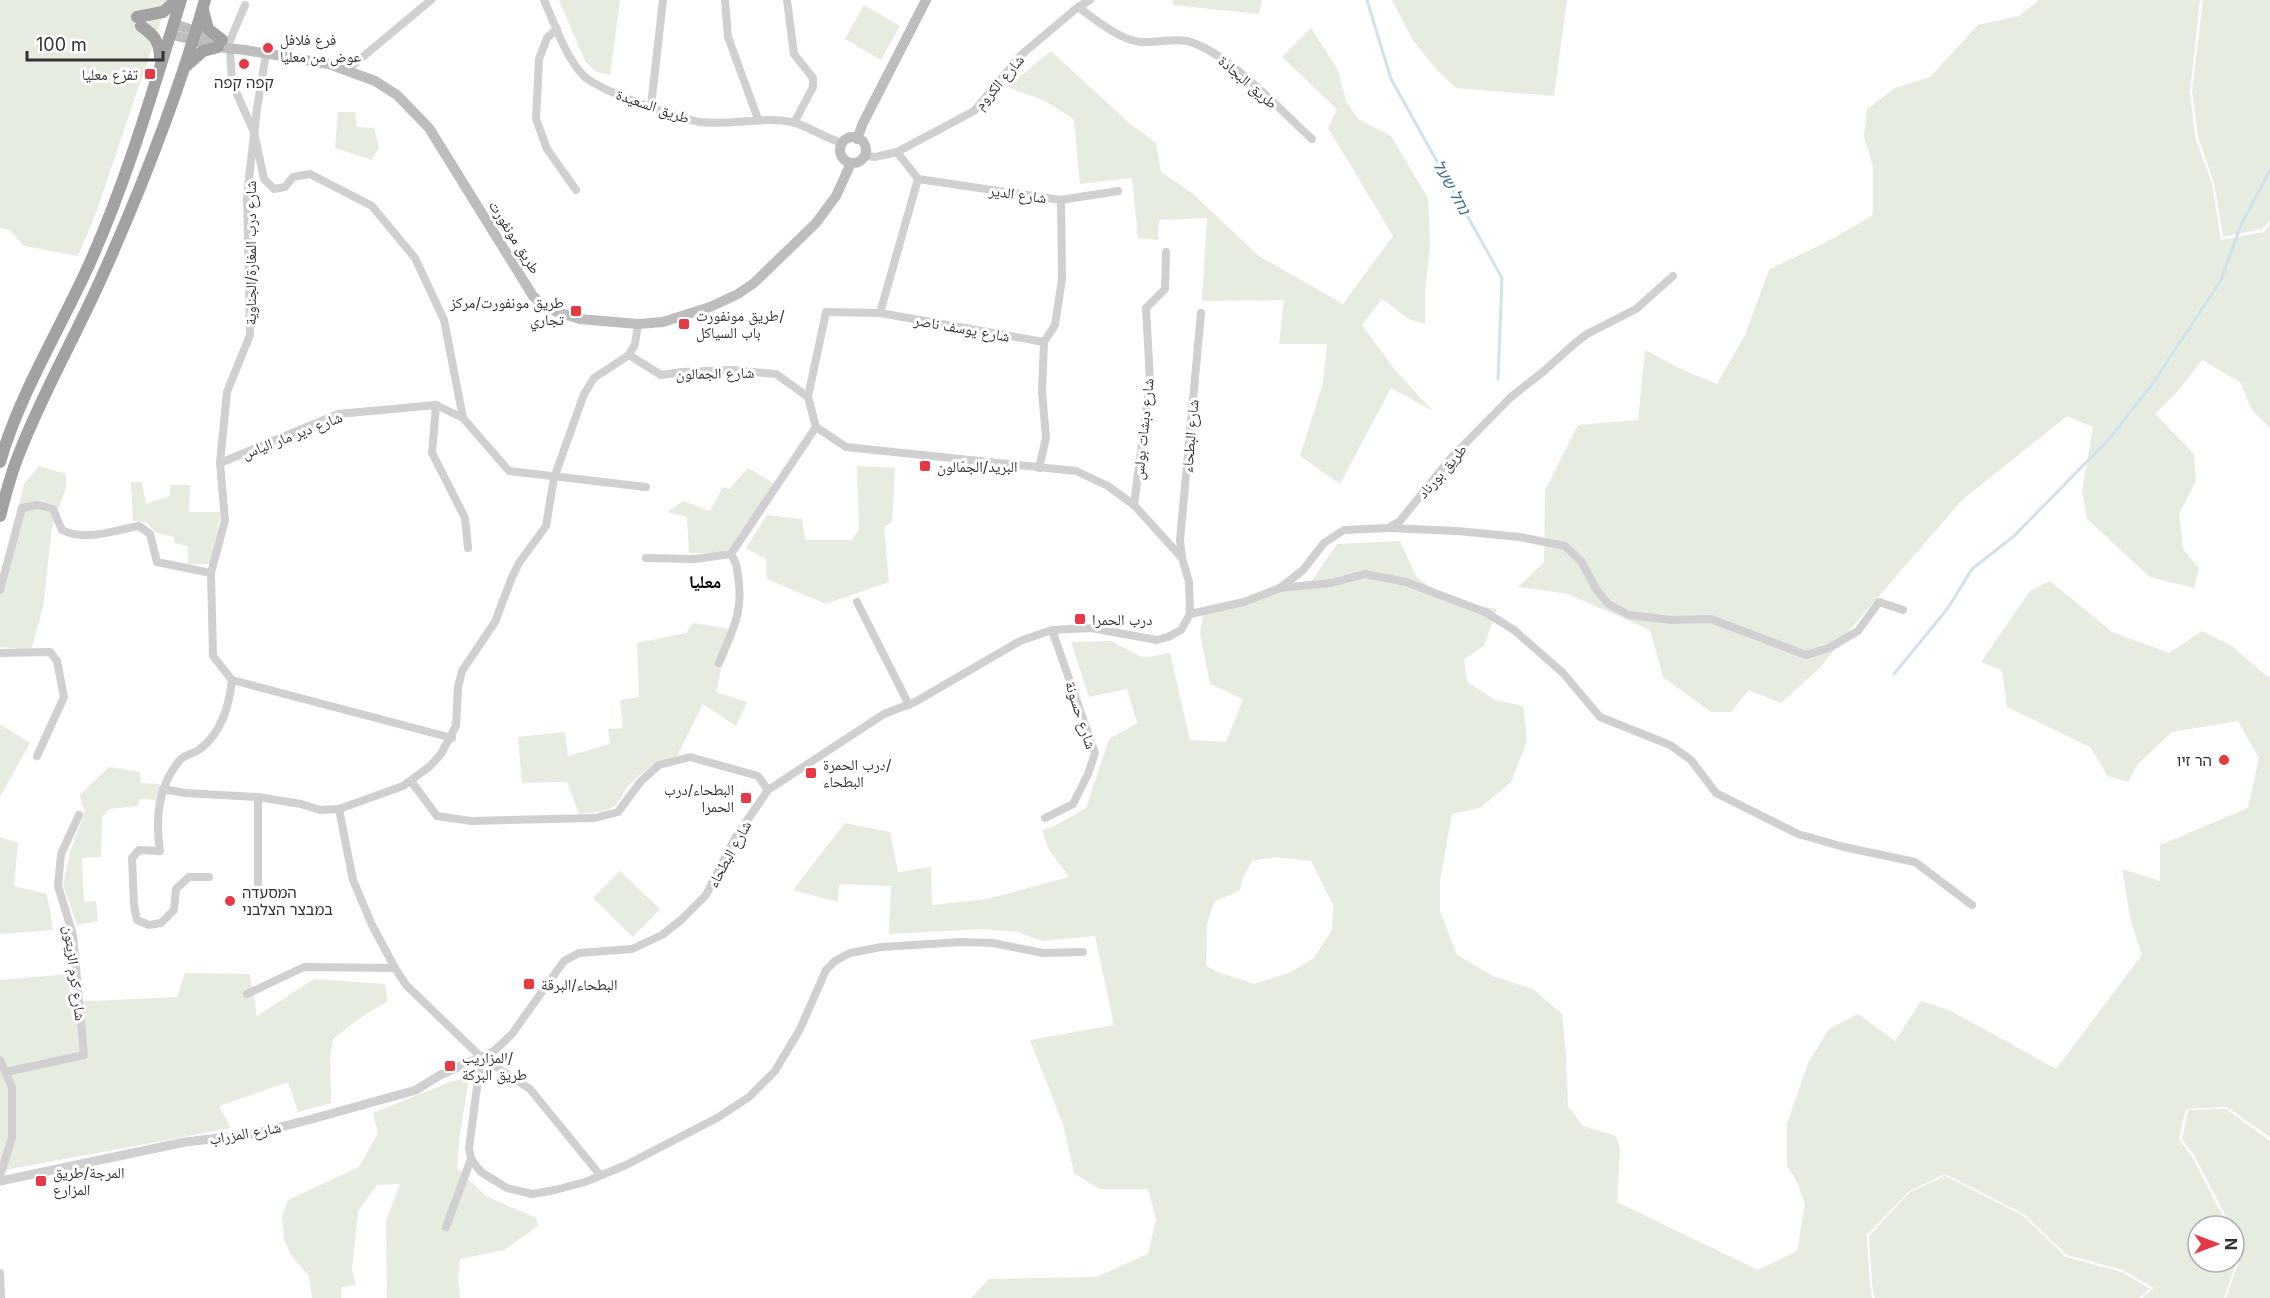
<svg xmlns="http://www.w3.org/2000/svg" width="2270" height="1298" viewBox="0 0 2270 1298" font-family="Inter,'Noto Naskh Arabic','Noto Sans Hebrew',sans-serif">
	<rect width="100%" height="100%" fill="#fff"/>
	<!-- green -->
	<g fill="#e6ecdf" fill-rule="evenodd">
		<path d="M0,0H168L96,213L78,256L24,246L10,230L0,228Z"/>
		<path d="M559,0H620L610,75L596,72L585,61Z"/>
		<path d="M1173,0H1262L1259,14L1173,5Z"/>
		<path d="M1392,0H1567L1554,96L1456,88L1436,69L1412,39Z"/>
		<path d="M2039,0H2200L2190,92L2195,137L2212,184L2221,240L2264,232L2270,224V428L2252,410L2240,382L2202,360L2178,391L2155,414L2194,454L2196,481L2179,514L2183,549L2199,568L2194,588L2150,577L2087,519L2082,491L2093,427L2067,416L1962,500L1854,625L1820,668L1781,703L1749,690L1731,712H1711L1663,677L1650,630L1568,594L1518,587L1544,562L1545,491L1578,425L1638,420L1645,350L1683,370L1717,384L1745,335L1769,270L1834,238L1873,215V167L1864,137L1867,109L1895,88L1930,77L1978,25L2019,16Z"/>
		<path d="M2203,0H2270V220L2262,229L2223,237L2214,183L2198,137L2192,92Z"/>
		<path d="M864,5L900,26L881,60L845,39Z"/>
		<path d="M1311,28L1338,70L1346,101L1358,119L1391,136L1428,198L1430,247L1425,291V324L1409,319L1382,299L1362,325L1395,370L1433,411L1391,388L1340,484L1300,456L1323,383L1327,344H1279L1284,300L1202,301L1207,218L1159,220L1158,240L1138,238L1132,178L1080,184L1074,119L1043,100L1007,87L1051,51L1128,122L1156,143L1161,172L1192,193L1259,256L1343,304L1393,236L1328,128L1337,109L1282,57Z"/>
		<path d="M338,112H355L357,127L374,128L379,147L372,160L335,148Z"/>
		<path d="M39,466L66,474V488L52,527L43,608L31,650L0,647V582L24,484Z"/>
		<path d="M857,466L895,468L892,522L884,527L889,582L826,604L767,579L766,559L746,548L767,515L802,519L805,540H852L859,529Z"/>
		<path d="M748,468L775,484L730,549L717,553H689L687,517L667,512L683,501L710,511L723,487L729,489Z"/>
		<path d="M131,482H142L146,504L170,496V485H190L189,512H221L211,564H188V546L174,543V537L155,532L146,522L133,521Z"/>
		<path d="M1400,541L1416,576L1446,600L1497,609L1484,646L1464,659L1467,682L1495,700L1523,706L1527,741L1511,782L1480,808L1452,814L1440,881V911L1457,955L1493,976L1533,989L1562,1014L1566,1055L1568,1106L1583,1126L1616,1136L1620,1150L1617,1202L1758,1270L1797,1251L1805,1205L1797,1182L1787,1166V1124L1808,1063L1829,1029L1858,1014L1895,1041L1921,1001L1949,1010L2056,1069L2142,955L2131,922L2122,869L2160,881V845L2248,808L2259,758L2238,721L2172,732L2138,764L2128,782L2108,776L2090,747L2007,707L2002,670L1981,662L2030,591L2050,581L2112,632L2169,653L2202,631L2233,647L2268,677L2270,676V1137L2227,1107L2186,1109L2179,1139L2192,1157L2228,1226H2198V1262H2234V1238L2240,1251L2224,1298H2142L2154,1288L2123,1270L2067,1255L2024,1214L1945,1174L1909,1191L1867,1235L1870,1285L1872,1298H971L989,1279L1096,1277L1148,1254L1156,1219L1148,1189H1099L1074,1173L1063,1124L1030,1040L1114,1025L1095,936L1042,941L1018,932L982,929L889,934L891,886L839,884L838,902L793,890L845,823L890,832L898,872L931,867L932,905L987,899L1069,877L1049,850L1042,830L1053,827L1086,808L1109,739L1137,723L1127,689L1089,697L1071,642L1111,641L1143,658L1170,653L1190,740L1226,742L1243,699L1210,684L1200,633L1204,612L1311,582L1337,544ZM1276,857L1311,861L1333,905L1332,930L1314,958L1289,973L1254,984L1218,972L1206,966L1207,924L1214,902L1240,890L1243,877L1252,861Z"/>
		<path d="M693,623L730,629L716,692L747,702L736,726L703,704L677,756C657,761 639,773 626,789C622,794 620,801 616,805C607,813 590,812 579,814L567,782L522,783L518,737L565,732L568,756L610,744L608,729L623,728L620,700L639,697L637,643L686,633Z"/>
		<path d="M0,724L30,743L0,797Z"/>
		<path d="M109,767L140,772L141,783L160,784L157,800L139,799L138,806L109,809L102,817L101,857L82,858L84,902L96,901L98,921L77,925L63,885L70,852L85,811L82,805L80,795Z"/>
		<path d="M0,837L18,843L14,886L47,894L53,930L0,934Z"/>
		<path d="M620,871L660,909L633,937L593,898Z"/>
		<path d="M185,973L250,974L257,1016L314,979L385,984L388,1001L361,1017L333,1039L330,1058L331,1103L298,1112L288,1082L219,1106L231,1128L0,1171V980L70,974L69,1002L177,997Z"/>
		<path d="M469,1078L459,1141L457,1168L486,1196L536,1218L538,1226L504,1250L460,1259L458,1278L460,1298H387L386,1221L400,1184L377,1185L358,1211L352,1270L356,1284L341,1288V1298H312L309,1276L291,1255L284,1240L282,1216L288,1200L359,1167L378,1133L373,1113L450,1082Z"/>
		<path d="M2226,1109L2270,1141V1298H2226L2243,1250L2234,1232V1226H2231L2194,1155L2182,1139L2188,1110Z"/>
		<path d="M1945,1176L2022,1215L2066,1257L2122,1272L2150,1289L2139,1298H1875L1872,1285L1869,1236L1910,1192Z"/>
	</g>
	<g fill="none" stroke-linecap="round" stroke-linejoin="round">
		<!-- stream -->
		<g stroke="#cfe2ee" stroke-width="3">
			<path d="M1367,0L1391,79L1502,278L1498,379"/>
			<path d="M1894,674L1948,608L1972,569L2014,536L2110,438L2153,383L2221,280L2241,225L2270,170"/>
		</g>
		<!-- minor -->
		<g stroke="#d0d0d0" stroke-width="8">
			<path d="M544,0C555,24 564,54 582,74C595,90 678,118 700,122C731,126 761,116 792,122C809,126 825,139 843,143"/>
			<path d="M725,0L728,37L758,119"/>
			<path d="M787,0L794,54L813,78V87L794,123"/>
			<path d="M1078,7C1095,19 1119,40 1141,42C1156,43 1173,38 1187,41C1227,51 1281,111 1312,139"/>
			<path d="M557,29L547,38L539,59L536,119L547,149L576,190"/>
			<path d="M229,43L245,5"/>
			<path d="M230,49L232,83L254,132L264,179L274,189L285,187L293,177L310,174L372,206L415,258L444,320L463,418L509,471L646,487"/>
			<path d="M266,54L257,108L247,196L250,335L227,392L220,463L225,520L211,573L213,656L232,680L452,738"/>
			<path d="M347,70L431,0"/>
			<path d="M651,106L663,0"/>
			<path d="M897,152L918,179L1061,200L1118,191"/>
			<path d="M865,156L875,157L897,152L974,111L1021,55L1078,7L1090,0"/>
			<path d="M880,313L918,179"/>
			<path d="M629,355L661,375L681,372L732,370L776,374L808,397L816,427L846,447L1076,471L1108,486L1134,505L1182,558L1189,582L1190,614L1181,630L1168,637L1157,640L1091,628L1052,630L1020,641L915,702L884,714L768,790L735,838L706,895L681,920L662,935L632,949L579,953L564,961L512,1034L495,1050L481,1057L469,1148L471,1159L481,1172L507,1188L532,1194L555,1190L585,1182L626,1165L717,1118L749,1097L775,1071L800,1029L826,970L835,961L850,953L881,947L962,942L993,943L1043,953L1083,952"/>
			<path d="M808,397L826,312L880,313L1044,342"/>
			<path d="M436,405L432,453L465,518L468,548"/>
			<path d="M220,463L338,414L436,405L463,418"/>
			<path d="M1039,468L1046,438L1042,392L1044,342L1055,325L1062,279L1061,200"/>
			<path d="M1134,505L1150,381L1146,308L1165,289L1166,252"/>
			<path d="M1389,528L1457,531L1520,537L1565,546L1581,561L1596,589L1608,604L1629,615L1671,620L1711,619L1806,655L1829,648L1858,631L1879,602L1903,610"/>
			<path d="M1182,557L1180,540L1201,313"/>
			<path d="M646,558L695,559L731,554L816,427"/>
			<path d="M1280,588L1331,583L1365,574L1406,582L1485,612L1514,630L1563,673L1600,717L1670,745L1691,760L1716,793L1798,834L1844,847L1915,862L1972,905"/>
			<path d="M0,590L22,508L38,505L53,509L62,530C87,542 113,530 139,526L150,534L157,562L211,573"/>
			<path d="M857,602L909,705"/>
			<path d="M1190,614L1244,602L1280,588L1303,570L1324,543L1344,530L1388,528L1400,521L1450,459L1511,397L1544,371L1574,344L1587,334L1636,309L1673,276"/>
			<path d="M0,653L50,652L57,661L64,697L37,756"/>
			<path d="M719,663C732,631 744,612 738,576C737,567 736,562 731,554"/>
			<path d="M411,781L437,816L471,821L595,818L618,812L641,781L659,765L690,757L758,776L768,790"/>
			<path d="M163,789L185,793L258,797L301,804L320,810L339,809L403,786L429,767L441,754L456,726L458,687L462,671L495,622L512,577L519,563L546,526L554,478L584,394L594,378L629,355L635,344L638,324"/>
			<path d="M339,809L353,880L372,925L395,968L406,985L481,1057L530,1089L600,1175"/>
			<path d="M1045,818L1073,804L1088,774L1095,753L1052,630"/>
			<path d="M209,877H189L176,889L174,910L161,923L149,925L137,920L134,905L132,858L139,850L160,851C155,819 158,786 180,760C185,754 194,754 200,749C222,732 229,706 232,680"/>
			<path d="M258,895V797"/>
			<path d="M247,994L304,967L395,968"/>
			<path d="M0,1060L12,1087V1138L0,1176"/>
			<path d="M6,1072L84,1055L73,935L58,886L61,854L79,815"/>
			<path d="M446,1227L471,1159"/>
			<path d="M0,1273L1,1298"/>
		</g>
		<!-- tertiary -->
		<path stroke="#d0d0d0" stroke-width="9" d="M0,1181L185,1142L254,1134L312,1119L416,1090L440,1075L481,1057"/>
		<!-- secondary -->
		<g stroke="#bdbdbd" stroke-width="10">
			<path d="M174,24L217,38"/>
			<path d="M170,34L218,47L245,50L329,64L375,81L397,95L429,128L533,296L542,304L557,312L580,319L638,324L663,322L710,307L738,294L754,283L816,223L836,196L851,163"/>
			<circle cx="853" cy="150" r="13"/>
			<path d="M857,139L863,123L926,0"/>
		</g>
		<!-- trunk -->
		<g stroke="#a2a2a2" stroke-width="12">
			<path d="M203,10L208,29L222,40"/>
			<path d="M137,17L163,12L177,0"/>
			<path d="M141,26C154,35 160,42 160,58"/>
			<path d="M186,66L203,51L218,47"/>
			<path d="M0,462C20,393 59,331 88,267C127,181 153,89 181,0"/>
			<path d="M0,516C5,497 10,477 17,459C40,398 73,341 100,281C141,190 178,96 205,0"/>
		</g>
	</g>
	<!-- markers -->
	<g fill="#e63946" stroke="#fff" stroke-width="2">
		<circle cx="268" cy="48" r="6"/>
		<circle cx="244" cy="64" r="6"/>
		<rect x="144" y="68" width="12" height="12" rx="3"/>
		<rect x="570" y="305" width="12" height="12" rx="3"/>
		<rect x="678" y="318" width="12" height="12" rx="3"/>
		<rect x="919" y="460" width="12" height="12" rx="3"/>
		<rect x="1074" y="613" width="12" height="12" rx="3"/>
		<circle cx="2224" cy="760" r="6"/>
		<rect x="805" y="767" width="12" height="12" rx="3"/>
		<rect x="740" y="792" width="12" height="12" rx="3"/>
		<circle cx="230" cy="901" r="6"/>
		<rect x="523" y="978" width="12" height="12" rx="3"/>
		<rect x="444" y="1060" width="12" height="12" rx="3"/>
		<rect x="35" y="1175" width="12" height="12" rx="3"/>
	</g>
	<g text-anchor="middle" dominant-baseline="central" stroke-width="6" stroke-linejoin="round" paint-order="stroke">
		<!-- poi labels -->
		<g font-size="15" fill="#333" stroke="#fff" text-anchor="start">
			<text x="280" y="39">فرع فلافل<tspan x="280" dy="17">عوض من معليا</tspan></text>
			<text x="138" y="74" text-anchor="end">تفرّع معليا</text>
			<text x="244" y="82" text-anchor="middle">קפה קפה</text>
			<text x="564" y="302" text-anchor="end">طريق مونفورت/مركز<tspan x="564" dy="17">تجاري</tspan></text>
			<text x="696" y="315">طريق مونفورت/<tspan x="696" dy="17">باب السياكل</tspan></text>
			<text x="937" y="466">البريد/الجمّالون</text>
			<text x="1092" y="619">درب الحمرا</text>
			<text x="2212" y="760" text-anchor="end">הר זיו</text>
			<text x="823" y="764">درب الحمرة/<tspan x="823" dy="17">البطحاء</tspan></text>
			<text x="734" y="789" text-anchor="end">البطحاء/درب<tspan x="734" dy="17">الحمرا</tspan></text>
			<text x="242" y="892">המסעדה<tspan x="242" dy="17">במבצר הצלבני</tspan></text>
			<text x="541" y="984">البطحاء/البرقة</text>
			<text x="462" y="1057">المزاريب/<tspan x="462" dy="17">طريق البركة</tspan></text>
			<text x="53" y="1172">المرجة/طريق<tspan x="53" dy="17">المزارع</tspan></text>
		</g>
		<!-- street labels -->
		<g font-size="15" fill="#333" stroke="#fff">
			<text transform="translate(999 82) rotate(-49)">شارع الكروم</text>
			<text transform="translate(1248 82) rotate(41)">طريق البجادة</text>
			<text transform="translate(653 106) rotate(19)">طريق السعيدة</text>
			<text transform="translate(1018 194) rotate(8)">شارع الدير</text>
			<text transform="translate(515 237) rotate(58)">طريق مونفورت</text>
			<text transform="translate(250 253) rotate(-90)">شارع درب المغارة/الجناوية</text>
			<text transform="translate(962 328) rotate(10)">شارع يوسف ناصر</text>
			<text transform="translate(715 373) rotate(-1)">شارع الجمالون</text>
			<text transform="translate(1143 429) rotate(-84)">شارع دبشات بولس</text>
			<text transform="translate(292 435) rotate(-21)">شارع دير مار الياس</text>
			<text transform="translate(1190 436) rotate(-85)">شارع البطحاء</text>
			<text transform="translate(1442 471) rotate(-49)">طريق بورناد</text>
			<text transform="translate(1081 715) rotate(72)">شارع حسونة</text>
			<text transform="translate(729 854) rotate(-61)">شارع البطحاء</text>
			<text transform="translate(75 973) rotate(83)">شارع كرم الزيتون</text>
			<text transform="translate(245 1133) rotate(-10)">شارع المزراب</text>
		</g>
		<!-- water labels -->
		<g font-size="16" font-style="italic" fill="#3f7597" stroke="#fff">
			<text transform="translate(1452 187) rotate(61)">נחל שעל</text>
		</g>
		<!-- quarter labels -->
		<g font-size="18" font-weight="bold" fill="#000" stroke="#fff">
			<text x="705" y="581">معليا</text>
		</g>
	</g>
	<!-- north arrow -->
	<g transform="translate(2216 1244) rotate(90)"><circle r="28" fill="#ffffff" stroke="#adadad" stroke-width="1.5"/>
	<path d="M0-4.5L10 22L0 15L-10 22Z" fill="#e63946"/>
	<text y="-9" font-size="16" font-weight="bold" text-anchor="middle" fill="#333333">N</text>
	</g>
	<!-- scale -->
	<path d="M27 51v9h136v-9" fill="none" stroke="#333333" stroke-width="3"/>
	<text x="36" y="51" font-size="18" fill="#333333" stroke="#ffffff" stroke-width="4.5" paint-order="stroke">100 m</text>
</svg>
